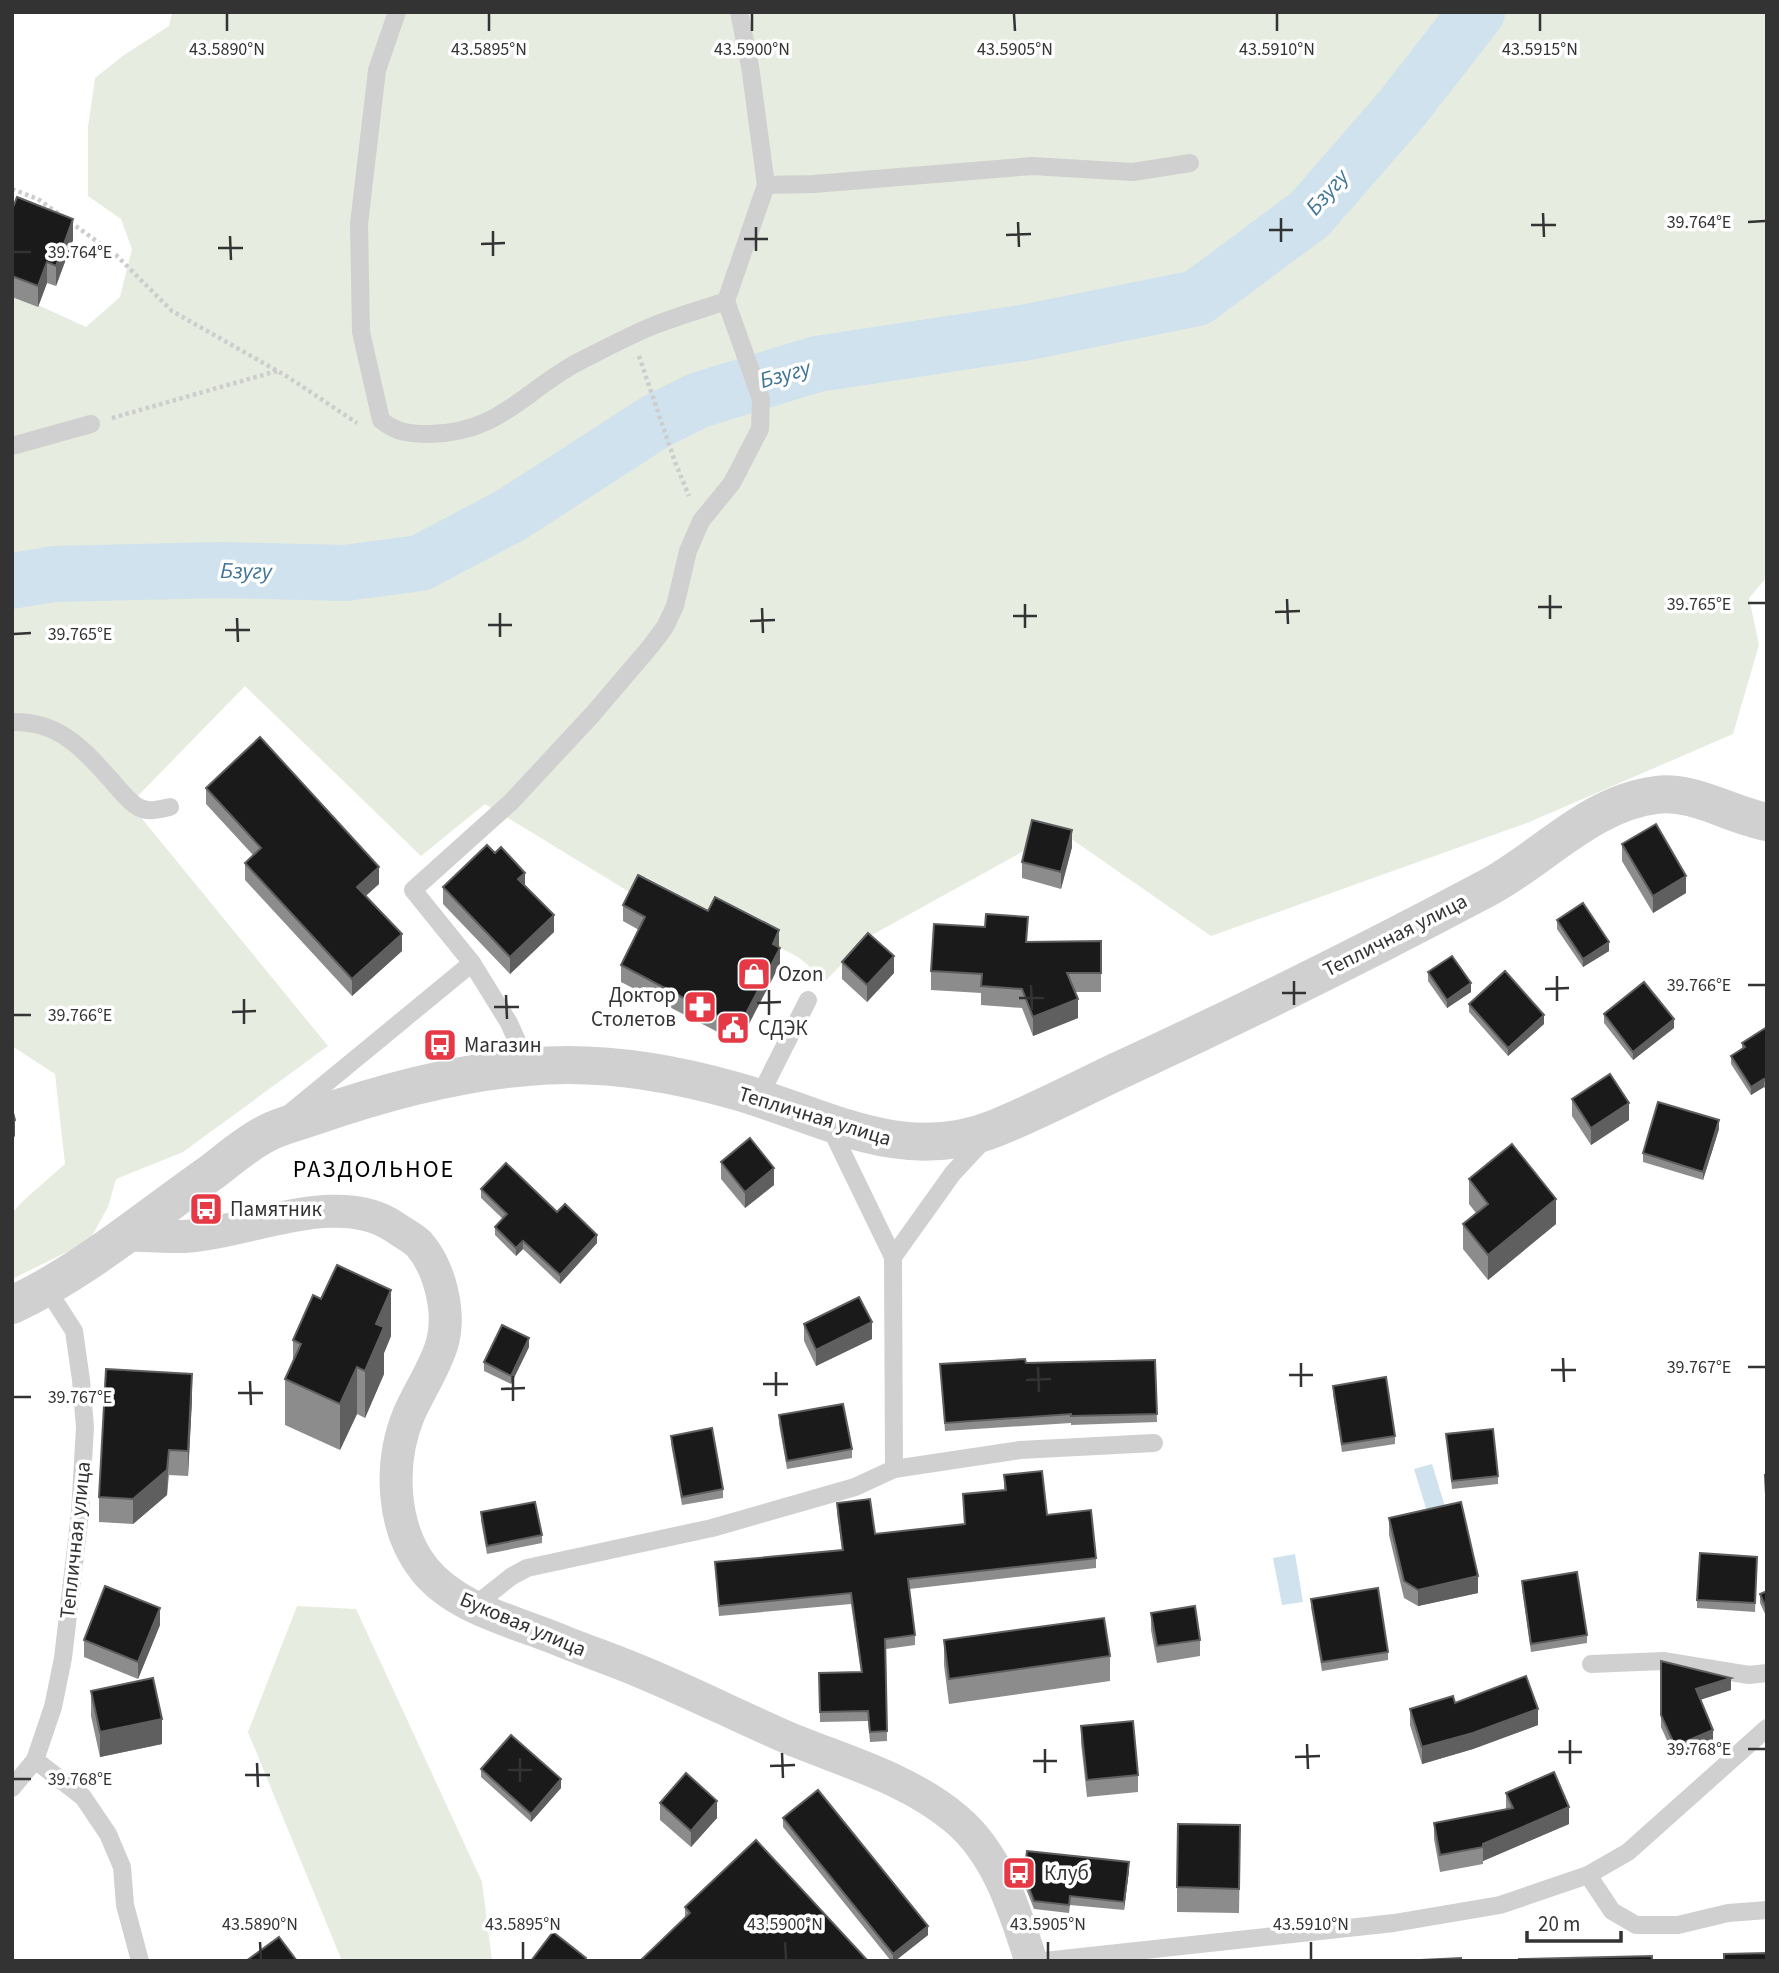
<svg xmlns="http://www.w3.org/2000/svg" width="1779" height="1973" viewBox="0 0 1779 1973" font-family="'Source Sans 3',sans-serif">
	<rect width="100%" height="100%" fill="#fff"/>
	<!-- green -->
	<g fill="#e6ecdf">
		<path d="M172,12H1767V577L1749,598L1759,645L1733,734L1527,823L1211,936L1060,831L870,936L826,980L798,957L646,877L631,893L485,804L421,856L245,686L130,804L328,1046L183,1152L116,1179L108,1207L89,1241L12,1279V1213L24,1200L65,1164L55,1074L12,1046V278L29,301L86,327L120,297L132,249L121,219L88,196V127L95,78L124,55L169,26Z"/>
		<path d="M297,1606L356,1609L482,1882L492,1961H342L248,1732Z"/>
	</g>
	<!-- water -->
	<g fill="#cfe2ee">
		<path d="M1432,1464L1447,1513L1429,1518L1414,1469Z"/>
		<path d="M1295,1554L1303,1602L1282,1605L1273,1558Z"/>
	</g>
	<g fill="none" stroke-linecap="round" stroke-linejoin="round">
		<!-- river -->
		<path stroke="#cfe2ee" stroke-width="56" d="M12,581L54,574L221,570L345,573L420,563L511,515L655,422L699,400L817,364L1028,332L1197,298L1310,214L1403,107L1477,12"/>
		<!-- path -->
		<g stroke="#cdcdcd" stroke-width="4.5" stroke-dasharray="3.5 3.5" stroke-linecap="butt">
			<path d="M12,189L38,199L63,217"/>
			<path d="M70,222L116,255L172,311L288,377L357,423"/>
			<path d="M639,356L675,462L689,496"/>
			<path d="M112,418L277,371"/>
		</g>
		<!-- service -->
		<g stroke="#d0d0d0" stroke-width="18">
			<path d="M397,12L377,70L359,224L361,332L381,420C397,433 410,434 430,434C501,433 525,389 582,360C606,348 630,335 655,325C678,316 703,309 726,301"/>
			<path d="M766,185L814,184L1032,166L1133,172L1190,163"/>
			<path d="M12,446L91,424"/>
			<path d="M12,722C59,721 82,748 111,780C119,789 128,801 138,807C149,813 159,809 170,807"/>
			<path d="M472,963L509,1023L528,1066"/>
			<path d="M758,1099L808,1000"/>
			<path d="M291,1112L472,963L413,890L511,802L592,715L650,647L665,627L675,606L688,551L701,521L732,483L760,429L761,399L726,301L766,185L750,66L739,12"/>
			<path d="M830,1127L893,1257L894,1469"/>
			<path d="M893,1257L953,1173L983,1141"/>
			<path d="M474,1606L512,1576L527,1568L712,1528L855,1487L894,1469L1020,1450L1154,1443"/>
			<path d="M1591,1664L1663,1661L1749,1675L1767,1673"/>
			<path d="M35,1760L83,1797L108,1834L122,1867L125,1905L140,1961"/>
			<path d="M12,1788L35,1760L53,1707L63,1658L80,1513L85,1427L81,1380L74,1331L47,1289"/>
			<path d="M1588,1875L1612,1911L1636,1925H1678L1728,1913L1767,1910"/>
			<path d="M1044,1961L1394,1923L1500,1905L1588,1875L1628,1852L1767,1728"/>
		</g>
		<!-- minor -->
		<path stroke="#d0d0d0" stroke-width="33" d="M127,1235C148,1235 170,1238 190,1236C252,1231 341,1188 396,1228C403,1233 413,1238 419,1244C440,1268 451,1313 442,1344C435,1368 419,1391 409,1414C389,1462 391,1527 424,1569C454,1607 509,1620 552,1637C583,1650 614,1660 644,1673C692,1693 738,1716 786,1737C843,1761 908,1778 956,1819C998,1854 1015,1911 1031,1961"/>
		<!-- tertiary -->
		<path stroke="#d0d0d0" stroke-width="38" d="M12,1305C85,1271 146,1218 212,1172C229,1159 247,1143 267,1133C280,1126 297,1122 312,1117C381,1093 455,1073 527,1067C597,1060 669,1072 736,1091C824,1116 902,1166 996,1128C1038,1111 1078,1090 1118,1071C1244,1013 1367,952 1489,887C1544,857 1591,803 1656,795C1694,790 1730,815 1767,822"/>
	</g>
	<!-- wall -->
	<g fill="#8c8c8c">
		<path d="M12,210L73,240L56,286L47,283L38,307L12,297Z"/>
		<path d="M206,788L379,884L366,896L402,951L352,996L245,880V863L253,855L206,804Z"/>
		<path d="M1622,844L1686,893L1653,913L1622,861Z"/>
		<path d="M1072,847L1061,889L1022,878V862Z"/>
		<path d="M525,886L554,932L510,974L443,904V887Z"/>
		<path d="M623,905L708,911L779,946L780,964L739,1043L621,982V965L639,930L623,921Z"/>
		<path d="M1557,920L1609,951L1583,967L1557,929Z"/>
		<path d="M1101,941V992H1075L1078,1018L1033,1036L1022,1008L981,1005V993L931,990V971L1028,942Z"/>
		<path d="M842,962L894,973L867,1002L842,979Z"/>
		<path d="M1428,972L1471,992L1447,1008L1428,981Z"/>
		<path d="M1469,1004L1544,1024L1508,1056L1469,1012Z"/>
		<path d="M1604,1014L1674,1028L1633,1060L1604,1023Z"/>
		<path d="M1767,1027V1092L1764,1087L1751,1095L1731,1064V1056L1742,1048V1043Z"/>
		<path d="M1572,1099L1629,1120L1591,1145L1572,1116Z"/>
		<path d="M1719,1129L1703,1180L1643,1162V1153Z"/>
		<path d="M721,1162L774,1185L745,1208L721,1179Z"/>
		<path d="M1469,1179L1556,1224L1488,1280L1463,1249V1224L1476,1213L1469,1204Z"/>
		<path d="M481,1189L557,1212L597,1243L560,1284L523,1249L516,1256L495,1235V1227L503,1219L481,1198Z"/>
		<path d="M804,1324L872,1339L816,1366L804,1341Z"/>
		<path d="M391,1336L384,1353V1374L365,1418L357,1414L340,1450L285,1425V1379L293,1363V1340Z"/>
		<path d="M529,1347L511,1384L484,1371V1362Z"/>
		<path d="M1155,1360L1157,1422L1071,1425V1423L945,1431L940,1364Z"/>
		<path d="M1333,1386L1395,1436V1444L1342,1452L1333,1394Z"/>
		<path d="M192,1399L188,1476L169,1475L167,1495L133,1524L99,1522V1497Z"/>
		<path d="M779,1415L852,1449V1458L787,1469L779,1424Z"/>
		<path d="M1446,1434L1498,1476V1484L1452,1489Z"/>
		<path d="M671,1436L723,1489V1498L682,1505L671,1444Z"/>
		<path d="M1004,1475L1096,1558V1568L909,1589L915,1635V1645L886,1649L887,1741L870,1742L868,1721L820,1722L819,1673L861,1672L851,1604L719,1616L715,1562L842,1550L837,1513V1503L875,1534L964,1524L963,1494L1004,1490Z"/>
		<path d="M1765,1475H1767V1530L1765,1492Z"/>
		<path d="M481,1512L542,1535V1543L487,1554L481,1521Z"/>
		<path d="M1389,1518L1478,1593L1418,1606L1404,1598L1389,1535Z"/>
		<path d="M1757,1557L1755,1612L1697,1608V1600Z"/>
		<path d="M1522,1581L1587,1635V1643L1531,1652L1522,1589Z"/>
		<path d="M1767,1591V1618L1760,1603V1594Z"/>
		<path d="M1311,1599L1388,1652V1660L1322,1671L1311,1607Z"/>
		<path d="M1151,1613L1200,1640V1656L1157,1663L1151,1630Z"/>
		<path d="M160,1625L138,1679L84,1657V1640Z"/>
		<path d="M944,1640L1110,1656V1681L949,1704L944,1665Z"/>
		<path d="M1661,1661L1731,1690L1700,1700L1713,1742L1675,1758L1661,1727Z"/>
		<path d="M91,1691L162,1744L100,1757L91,1716Z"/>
		<path d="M1455,1703L1538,1725L1473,1749L1422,1764L1410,1725V1709Z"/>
		<path d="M1081,1726L1138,1775V1792L1087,1797L1081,1743Z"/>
		<path d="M481,1769L561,1788L531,1822L481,1777Z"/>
		<path d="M1506,1793L1569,1824L1483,1861V1864L1440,1872L1434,1839V1823L1506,1809Z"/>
		<path d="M660,1803L717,1818L691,1847L660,1820Z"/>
		<path d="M783,1818L928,1935L895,1961H891L783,1827Z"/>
		<path d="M1240,1850L1239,1913L1177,1912V1887Z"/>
		<path d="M1129,1870L1124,1910L1070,1905L1069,1913L1034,1909L1024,1884V1875Z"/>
		<path d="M685,1907L868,1961L685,1918Z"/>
	</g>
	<!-- shaded-wall -->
	<g fill="#5f5f5f">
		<path d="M73,219V240L56,286V266Z"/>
		<path d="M47,262V283L38,307V286Z"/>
		<path d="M1072,830V847L1061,889V872Z"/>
		<path d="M379,867V884L357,903V887Z"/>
		<path d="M525,873V889L518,879Z"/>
		<path d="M1686,876V893L1653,913V896Z"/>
		<path d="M554,915V932L510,974V957Z"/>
		<path d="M779,930V946L773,960V944Z"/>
		<path d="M402,934V951L352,996V979Z"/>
		<path d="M1609,942V951L1583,967V959Z"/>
		<path d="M780,948V964L739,1043V1027Z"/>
		<path d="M894,956V973L867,1002V985Z"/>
		<path d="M1471,983V992L1447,1008V1000Z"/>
		<path d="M1078,999V1018L1033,1036V1017Z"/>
		<path d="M1544,1015V1024L1508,1056V1048Z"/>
		<path d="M1674,1019V1028L1633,1060V1052Z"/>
		<path d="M1764,1079V1087L1751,1095V1087Z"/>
		<path d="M1629,1103V1120L1591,1145V1128Z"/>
		<path d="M15,1120V1136L12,1140V1124Z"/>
		<path d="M1719,1120V1129L1703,1180V1172Z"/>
		<path d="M774,1168V1185L745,1208V1192Z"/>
		<path d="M1556,1199V1224L1488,1280V1255Z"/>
		<path d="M597,1235V1243L560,1284V1275Z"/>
		<path d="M523,1241V1249L516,1256V1248Z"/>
		<path d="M391,1290V1336L384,1353V1374L365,1418V1371L376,1324Z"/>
		<path d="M872,1322V1339L816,1366V1350Z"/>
		<path d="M529,1338V1347L511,1384V1376Z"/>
		<path d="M357,1367V1414L340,1450V1404Z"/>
		<path d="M192,1374V1399L188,1476V1451Z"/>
		<path d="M169,1450L167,1495L133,1524V1499Z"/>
		<path d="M1478,1576V1593L1418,1606V1590Z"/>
		<path d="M160,1608V1625L138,1679V1662Z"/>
		<path d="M1731,1678V1690L1696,1701V1689Z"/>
		<path d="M1538,1709V1725L1473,1749L1422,1764V1747Z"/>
		<path d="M162,1719V1744L100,1757V1732Z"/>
		<path d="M1713,1730V1742L1675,1758V1746Z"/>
		<path d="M561,1779V1788L531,1822V1814Z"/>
		<path d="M717,1801V1818L691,1847V1831Z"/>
		<path d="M1569,1807V1824L1483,1861V1844Z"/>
		<path d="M1129,1862V1870L1124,1910V1902Z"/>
		<path d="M928,1926V1935L895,1961H893V1954Z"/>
	</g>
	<!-- building -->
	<g fill="#1a1a1a" stroke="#5f5f5f" stroke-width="2">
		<path d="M17,197L73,219L56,266L47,262L38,286L12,276V210Z"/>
		<path d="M260,737L379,867L357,887L402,934L352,979L245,863L261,848L206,788Z"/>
		<path d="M1032,820L1072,830L1061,872L1022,862Z"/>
		<path d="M1656,824L1686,876L1653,896L1622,844Z"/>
		<path d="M487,845L495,853L501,847L525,873L518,879L554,915L510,957L443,887Z"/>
		<path d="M638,875L708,911L715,897L779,930L773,944L780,948L739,1027L621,965L645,917L623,905Z"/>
		<path d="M1583,903L1609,942L1583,959L1557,920Z"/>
		<path d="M986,914L1028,917L1026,942L1101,941V973H1067L1078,999L1033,1017L1022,989L981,986L982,974L931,971L934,924L985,927Z"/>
		<path d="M868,933L894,956L867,985L842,962Z"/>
		<path d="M1452,956L1471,983L1447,1000L1428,972Z"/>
		<path d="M1505,971L1544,1015L1508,1048L1469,1004Z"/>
		<path d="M1644,982L1674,1019L1633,1052L1604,1014Z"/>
		<path d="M1767,1027V1084L1764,1079L1751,1087L1731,1056L1745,1047L1742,1043Z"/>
		<path d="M1610,1074L1629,1103L1591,1128L1572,1099Z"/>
		<path d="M1658,1102L1719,1120L1703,1172L1643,1153Z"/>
		<path d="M12,1109L15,1120L12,1124Z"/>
		<path d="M750,1138L774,1168L745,1192L721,1162Z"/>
		<path d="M1512,1144L1556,1199L1488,1255L1463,1224L1488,1204L1469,1179Z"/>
		<path d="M506,1163L557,1212L565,1204L597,1235L560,1275L523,1241L516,1248L495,1227L507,1214L481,1189Z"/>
		<path d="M337,1265L391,1290L376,1324L384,1327L365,1371L357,1367L340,1404L285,1379L301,1344L293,1340L313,1295L321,1299Z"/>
		<path d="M859,1297L872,1322L816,1350L804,1324Z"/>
		<path d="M502,1325L529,1338L511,1376L484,1362Z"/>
		<path d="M1025,1359L1026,1363L1155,1360L1157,1414L1071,1416V1414L945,1423L940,1364Z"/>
		<path d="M106,1369L192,1374L188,1451L169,1450L167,1470L133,1499L99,1497Z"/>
		<path d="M1386,1377L1395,1436L1342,1444L1333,1386Z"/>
		<path d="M843,1404L852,1449L787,1461L779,1415Z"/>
		<path d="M712,1428L723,1489L682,1497L671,1436Z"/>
		<path d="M1493,1429L1498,1476L1452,1481L1446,1434Z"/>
		<path d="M1042,1471L1047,1515L1091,1510L1096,1558L908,1579L915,1635L885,1639L887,1731L870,1732L868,1711L820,1712L819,1673L862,1672L851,1593L719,1606L715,1562L843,1550L837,1503L870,1499L875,1534L965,1524L963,1494L1006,1490L1004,1475Z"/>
		<path d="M1765,1475H1767V1514Z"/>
		<path d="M535,1502L542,1535L487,1546L481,1512Z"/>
		<path d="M1461,1502L1478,1576L1418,1590L1404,1581L1389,1518Z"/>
		<path d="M1700,1553L1757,1557L1755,1603L1697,1600Z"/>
		<path d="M1577,1572L1587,1635L1531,1644L1522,1581Z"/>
		<path d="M105,1586L160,1608L138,1662L84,1640Z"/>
		<path d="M1378,1588L1388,1652L1322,1662L1311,1599Z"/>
		<path d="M1767,1591V1610L1760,1594Z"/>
		<path d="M1195,1606L1200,1640L1157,1646L1151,1613Z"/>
		<path d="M1104,1618L1110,1656L949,1679L944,1640Z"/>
		<path d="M1661,1661L1731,1678L1696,1689L1713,1730L1675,1746L1661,1715Z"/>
		<path d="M1526,1676L1538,1709L1473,1733L1422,1747L1410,1709L1453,1696L1455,1703Z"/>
		<path d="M153,1678L162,1719L100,1732L91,1691Z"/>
		<path d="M1133,1721L1138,1775L1087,1780L1081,1726Z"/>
		<path d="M511,1735L561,1779L531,1814L481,1769Z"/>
		<path d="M1554,1772L1569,1807L1483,1844V1847L1440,1855L1434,1823L1513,1808L1506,1793Z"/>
		<path d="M686,1773L717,1801L691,1831L660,1803Z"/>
		<path d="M818,1790L928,1926L893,1954L783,1818Z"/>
		<path d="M1178,1824L1240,1825L1239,1889L1177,1887Z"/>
		<path d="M756,1840L868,1961H640L690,1913L685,1907Z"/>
		<path d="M1027,1851L1129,1862L1124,1902L1070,1896L1069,1905L1034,1901L1024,1875Z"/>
		<path d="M553,1932L586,1958L584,1961H531Z"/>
		<path d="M279,1937L297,1961H246Z"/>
		<path d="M1767,1953V1961H1724V1954Z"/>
		<path d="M1652,1956V1961H1519V1959Z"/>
		<path d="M1461,1958V1961H1400Z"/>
	</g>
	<!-- ticks -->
	<path fill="none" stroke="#333" stroke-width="2.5" d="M227,14V31M489,14V31M752,14V31M1014,14L1015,31M1277,14V31M1540,14V31M1543,213L1544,237M1281,218V242M1018,222L1019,247M1748,222L1765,221M1531,225H1556M756,227V251M1269,230H1293M493,231V256M1006,235L1031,234M230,236L231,260M744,239H768M481,244L505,243M218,248H243M14,252H31M1550,595V619M1287,599L1288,624M1748,603H1765M1025,604V628M1538,607H1562M762,608L763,633M1275,612L1300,611M500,613V637M1013,616H1037M237,618L238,642M750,621L775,620M488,625H512M225,630H250M14,634L31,633M1557,976V1001M1294,981V1005M1031,985L1032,1010M1748,985H1765M1545,989L1569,988M769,990V1015M1282,993H1306M506,995L507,1019M1019,998H1044M244,999V1024M757,1003L781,1002M494,1007H519M232,1012L256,1011M14,1015H31M1563,1358L1564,1382M1301,1363V1387M1038,1367L1039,1392M1748,1367H1765M1551,1370H1576M776,1372V1396M1289,1375H1313M513,1376V1401M1026,1380L1051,1379M250,1381L251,1405M763,1384H788M501,1389L525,1388M238,1393H263M14,1397H31M1570,1740V1764M1307,1744L1308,1769M1045,1749V1773M1748,1749H1765M1558,1752H1582M782,1753L783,1778M1295,1757L1320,1756M520,1758V1782M1033,1761H1057M257,1763L258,1787M770,1766L795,1765M508,1770H532M245,1775H270M14,1779H31M260,1942L261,1959M523,1942V1959M785,1942L786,1959M1048,1942V1959M1311,1942V1959"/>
	<!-- icons -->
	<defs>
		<symbol id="shop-square" viewBox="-11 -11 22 22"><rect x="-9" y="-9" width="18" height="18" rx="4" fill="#e63946" stroke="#fff"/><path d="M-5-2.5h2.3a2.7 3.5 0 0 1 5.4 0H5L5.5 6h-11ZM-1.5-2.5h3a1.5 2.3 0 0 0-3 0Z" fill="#fff"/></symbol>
		<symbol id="pharmacy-square" viewBox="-11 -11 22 22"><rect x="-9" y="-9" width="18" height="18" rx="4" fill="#e63946" stroke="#fff"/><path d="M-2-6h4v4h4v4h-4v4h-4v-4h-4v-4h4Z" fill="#fff"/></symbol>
		<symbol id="civic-square" viewBox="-11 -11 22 22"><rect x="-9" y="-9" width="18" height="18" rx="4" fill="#e63946" stroke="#fff"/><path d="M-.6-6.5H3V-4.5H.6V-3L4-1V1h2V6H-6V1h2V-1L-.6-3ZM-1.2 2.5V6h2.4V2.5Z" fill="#fff"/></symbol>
		<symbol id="bus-square" viewBox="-11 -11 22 22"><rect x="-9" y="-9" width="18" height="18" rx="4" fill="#e63946" stroke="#fff"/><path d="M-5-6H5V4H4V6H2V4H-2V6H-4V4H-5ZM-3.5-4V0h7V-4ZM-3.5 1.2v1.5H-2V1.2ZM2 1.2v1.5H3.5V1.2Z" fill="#fff"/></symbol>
	</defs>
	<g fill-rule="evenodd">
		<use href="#shop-square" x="735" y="955" width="38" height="38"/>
		<use href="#pharmacy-square" x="681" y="988" width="38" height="38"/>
		<use href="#civic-square" x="714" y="1009" width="38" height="38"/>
		<use href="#bus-square" x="421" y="1026" width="38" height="38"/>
		<use href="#bus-square" x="187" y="1190" width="38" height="38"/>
		<use href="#bus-square" x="1000" y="1854" width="38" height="38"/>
	</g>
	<g text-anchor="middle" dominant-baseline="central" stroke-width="7" stroke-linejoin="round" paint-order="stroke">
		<!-- street labels -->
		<g font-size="21" fill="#333" stroke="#fff">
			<text transform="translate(1395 935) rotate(-27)">Тепличная улица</text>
			<text transform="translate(815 1116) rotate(17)">Тепличная улица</text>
			<text transform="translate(75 1540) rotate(-84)">Тепличная улица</text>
			<text transform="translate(523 1624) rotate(23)">Буковая улица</text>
		</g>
		<!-- poi labels -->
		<g font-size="21" fill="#333" stroke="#fff" text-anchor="start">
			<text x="778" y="974">Ozon</text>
			<text x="676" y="995" text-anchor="end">Доктор<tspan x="676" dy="24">Столетов</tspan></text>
			<text x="758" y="1028">СДЭК</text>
			<text x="464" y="1045">Магазин</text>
			<text x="230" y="1209">Памятник</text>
			<text x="1044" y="1873">Клуб</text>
		</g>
		<!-- water labels -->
		<g font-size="23" font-style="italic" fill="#3f7597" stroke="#fff">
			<text transform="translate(1327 192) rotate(-49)">Бзугу</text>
			<text transform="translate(785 374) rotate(-16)">Бзугу</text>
			<text transform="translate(246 571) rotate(1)">Бзугу</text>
		</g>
		<!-- quarter labels -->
		<g font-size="24" letter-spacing="2" fill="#000" stroke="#fff">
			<text x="374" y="1169">РАЗДОЛЬНОЕ</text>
		</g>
	</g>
	<g font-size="18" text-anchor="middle" fill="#333" stroke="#fff" stroke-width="7" stroke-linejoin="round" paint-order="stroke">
		<text x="227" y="55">43.5890°N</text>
		<text x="489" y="55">43.5895°N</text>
		<text x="752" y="55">43.5900°N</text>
		<text x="1015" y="55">43.5905°N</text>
		<text x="1277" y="55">43.5910°N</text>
		<text x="1540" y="55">43.5915°N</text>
		<text x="1699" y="228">39.764°E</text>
		<text x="80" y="258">39.764°E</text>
		<text x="1699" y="610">39.765°E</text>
		<text x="80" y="640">39.765°E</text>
		<text x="1699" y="991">39.766°E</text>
		<text x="80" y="1021">39.766°E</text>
		<text x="1699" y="1373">39.767°E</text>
		<text x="80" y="1403">39.767°E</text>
		<text x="1699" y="1755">39.768°E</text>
		<text x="80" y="1785">39.768°E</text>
		<text x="260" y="1930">43.5890°N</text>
		<text x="523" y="1930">43.5895°N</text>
		<text x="785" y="1930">43.5900°N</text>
		<text x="1048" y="1930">43.5905°N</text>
		<text x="1311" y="1930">43.5910°N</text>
	</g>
	<!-- border -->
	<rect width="1779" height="1973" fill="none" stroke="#333333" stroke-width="28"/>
	<!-- scale -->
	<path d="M1527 1931v10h94v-10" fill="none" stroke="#333333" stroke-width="3.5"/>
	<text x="1538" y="1931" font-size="21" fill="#333333" stroke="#ffffff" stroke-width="5" paint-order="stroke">20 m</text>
</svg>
